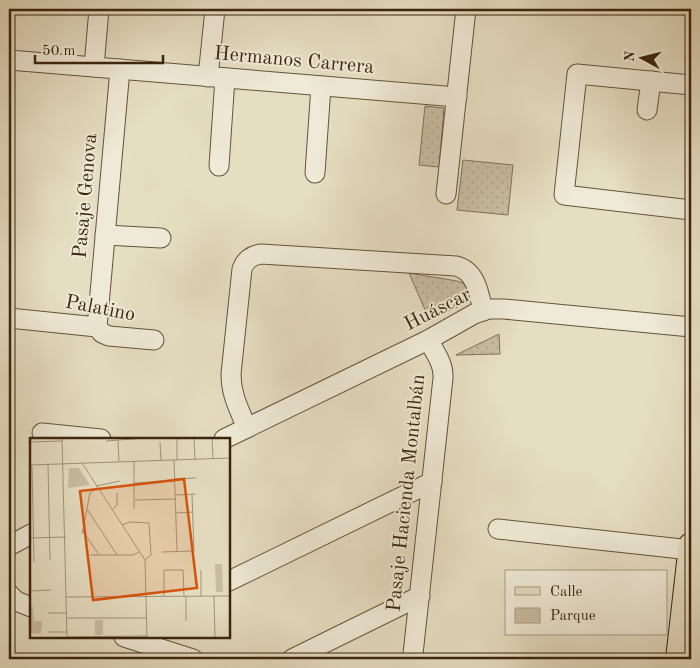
<svg xmlns="http://www.w3.org/2000/svg" width="700" height="668" viewBox="0 0 700 668" font-family="'Old Standard TT',serif">
	<defs>
		<pattern id="green-dots" width="8" height="8" patternUnits="userSpaceOnUse" patternTransform="scale(1.25)"><rect width="8" height="8" fill="#c9bea3"/><path d="M2 2h.1M6 6h.1" fill="none" stroke="#aea38b" stroke-width="1.8" stroke-linecap="round"/></pattern>
	</defs>
	<rect width="100%" height="100%" fill="#e6dec2"/>
	<filter id="stains"><feTurbulence type="fractalNoise" baseFrequency=".004" numOctaves="4"/><feColorMatrix values="0 0 0 0 .2 0 0 0 0 .09 0 0 0 0 .02 0 0 0 .5 -.17"/></filter>
	<radialGradient id="worn" r=".72"><stop offset=".6" stop-color="#630" stop-opacity="0"/><stop offset="1" stop-color="#630" stop-opacity=".3"/></radialGradient>
	<!-- green -->
	<g fill="url(#green-dots)" stroke="#827158">
		<path d="M425,106L444,108L439,167L419,165Z"/>
		<path d="M463,160L513,165L508,215L457,210Z"/>
		<path d="M409,273L457,281L463,283L468,290L467,296L462,305L429,319Z"/>
		<path d="M499,334L500,354L456,355Z"/>
	</g>
	<g fill="none" stroke-linecap="round" stroke-linejoin="round">
		<defs>
			<g id="minor">
				<path d="M9,60L457,97"/>
				<path d="M94,67L99,9"/>
				<path d="M208,77L215,9"/>
				<path d="M691,85L577,74L564,195L691,210"/>
				<path d="M647,110L651,81"/>
				<path d="M219,166L225,78"/>
				<path d="M315,173L321,86"/>
				<path d="M446,194L466,9"/>
				<path d="M105,235L161,238"/>
				<path d="M9,318L97,327L102,333L109,336L154,340"/>
				<path d="M97,327L120,69"/>
				<path d="M247,428C239,409 231,395 231,374L242,269C245,260 252,255 261,254L456,266C476,271 479,293 483,311"/>
				<path d="M42,433L101,439"/>
				<path d="M224,439L428,340L474,314L488,309H504L691,327"/>
				<path d="M498,529L691,550"/>
				<path d="M9,546L31,534"/>
				<path d="M229,581L432,482"/>
				<path d="M9,594L16,601L31,607"/>
				<path d="M124,637L193,659"/>
				<path d="M413,654L443,378C444,364 435,352 428,340"/>
				<path d="M292,659L420,596"/>
			</g>
			<path id="major" d="M678,659L691,545"/>
		</defs>
		<!-- minor casing -->
		<use href="#minor" stroke="#66523a" stroke-width="21"/>
		<!-- major casing -->
		<use href="#major" stroke="#3c240d" stroke-width="26"/>
		<!-- minor -->
		<use href="#minor" stroke="#efead7" stroke-width="19"/>
		<!-- major -->
		<use href="#major" stroke="#e6dec2" stroke-width="24"/>
	</g>
	<g text-anchor="middle" dominant-baseline="central" stroke-width="4" stroke-linejoin="round" paint-order="stroke">
		<!-- street labels -->
		<g font-size="20" fill="#3c240d" stroke="#efead7">
			<text transform="translate(294 61) rotate(5)">Hermanos Carrera</text>
			<text transform="translate(86 196) rotate(-85)">Pasaje Genova</text>
			<text transform="translate(100 309) rotate(11)">Palatino</text>
			<text transform="translate(438 310) rotate(-27)">Huáscar</text>
			<text transform="translate(407 493) rotate(-84)">Pasaje Hacienda Montalbán</text>
		</g>
	</g>
	<!-- overview -->
	<g transform="translate(30 438)">
		<rect width="200" height="200" fill="#e6dec2"/>
		<path d="M39,30H49L60,47L38,50ZM0,168H3L4,183H12L11,196L0,195ZM65,182H73V197H65Z" fill="#c9bea3"/>
		<path d="M185,126H192L193,154H186Z" fill="#c9bea3"/>
		<path fill="none" stroke="#a2947a" stroke-width="1" d="M32,0L37,200M147,0V22M164,0L165,21M182,0L183,20M76,3L116,0M88,3L89,24M0,4L33,3M130,4L131,22M144,22L147,114M52,25L115,122L117,200M0,27L200,20M18,27L20,122M2,28L4,124M145,41L166,40M104,45L145,43M66,48L90,43M145,57L166,56M105,62L145,61M57,71L87,117M104,71V23M82,72L87,67V55M146,75L163,74M92,87L100,84L119,85L121,117L115,122M53,93L69,117M52,96L60,55L67,50M0,100L36,99M132,114L164,113L162,56M60,117H103L109,114M171,132V158M0,153L21,152M134,158V132H153L154,158M156,158V183M184,158L185,200M36,159L200,158M18,175H37M37,180H116M18,194H37M37,199L117,198"/>
		<path fill="#d7540c" fill-opacity="0.15" stroke="#d7540c" stroke-width="2.5" d="M154,41L167,150L63,162L50,53Z"/>
		<rect width="200" height="200" fill="none" stroke="#3c240d" stroke-width="2.5"/>
	</g>
	<!-- margin -->
	<rect width="700" height="668" fill="none" stroke="#e6dec2" stroke-width="30"/>
	<rect x="10" y="10" width="680" height="648" fill="none" stroke="#3c240d" stroke-width="2.5"/>
	<rect x="15" y="15" width="670" height="638" fill="none" stroke="#3c240d"/>
	<!-- legend -->
	<rect x="505" y="570" width="162" height="65" fill="#efead7" stroke="#a79b86"/>
	<rect x="515" y="587" width="25" height="8" fill="#e6dec2" stroke="#a79b86"/>
	<text x="550" y="596" font-size="15" fill="#3c240d">Calle</text>
	<rect x="515" y="608" width="25" height="15" fill="#c9bea3" stroke="#a79b86"/>
	<text x="550" y="620" font-size="15" fill="#3c240d">Parque</text>
	<!-- north arrow -->
	<g transform="translate(642 58) rotate(277)" stroke="#efead7" stroke-width="4" paint-order="stroke">
	<path d="M0-4L9 19L0 12L-9 19Z" fill="#3c240d"/>
	<text y="-8" font-size="14" font-weight="bold" text-anchor="middle" fill="#3c240d">N</text>
	</g>
	<!-- scale -->
	<path d="M35 55v8h128v-8" fill="none" stroke="#3c240d" stroke-width="2.5"/>
	<text x="42" y="55" font-size="15" fill="#3c240d" stroke="#efead7" stroke-width="4" paint-order="stroke">50 m</text>
	<rect width="100%" height="100%" filter="url(#stains)"/>
	<rect width="100%" height="100%" fill="url(#worn)"/>
</svg>
